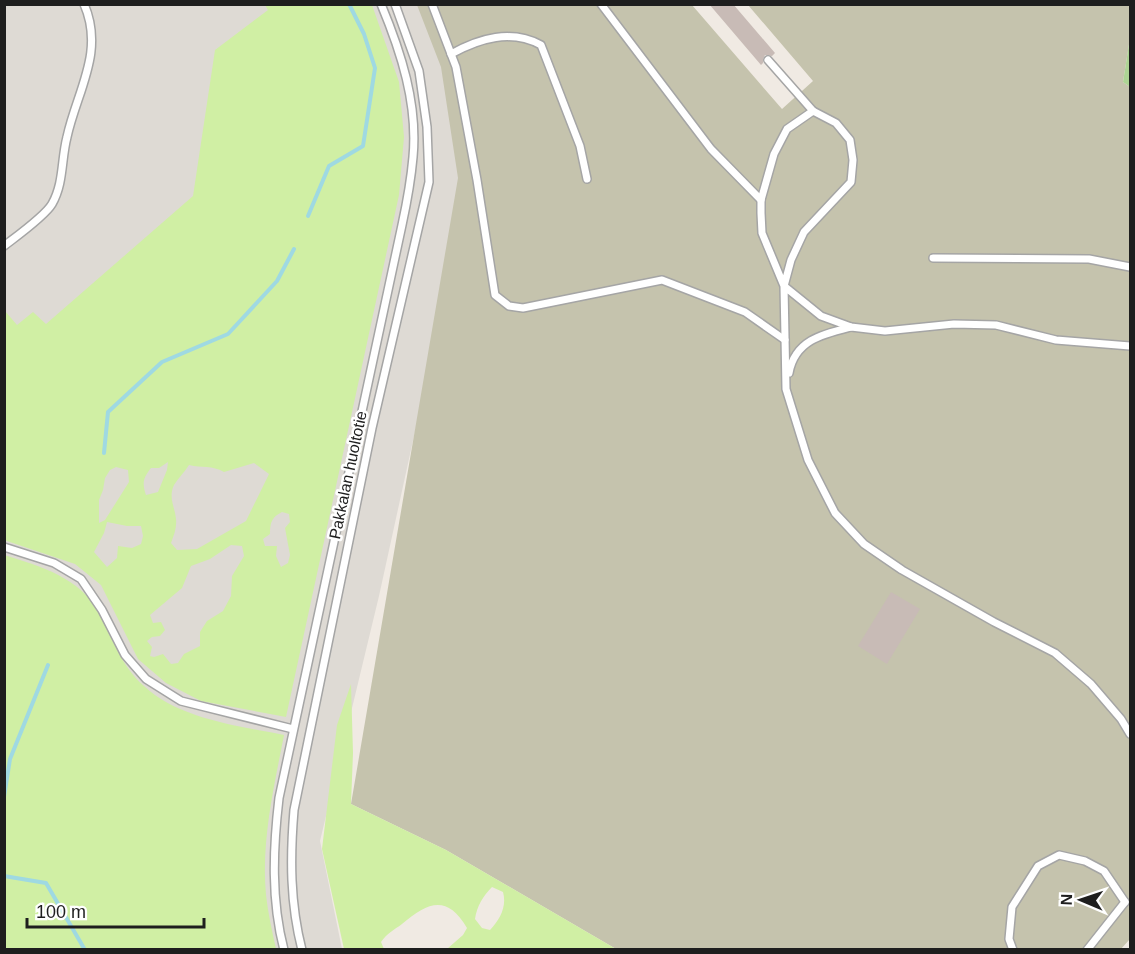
<svg xmlns="http://www.w3.org/2000/svg" width="1135" height="954" viewBox="0 0 1135 954" font-family="Arial,sans-serif">
	<rect width="100%" height="100%" fill="#f0eae3"/>
	<!-- airport -->
	<path fill="#dedad4" d="M5,5H428L470,180L379,596L320,841L342,949L5,950Z"/>
	<!-- construction -->
	<path fill="#c5c3ad" d="M417,5H692L782,109L813,81L748,5H1130V38L1123,82L1130,87V939L1120,950L616,949L446,850L351,804L458,178L441,67Z"/>
	<!-- grass -->
	<g fill="#d0efa4" fill-rule="evenodd">
		<path d="M265,5H372L399,82L404,137L399,195L286,717L201,701L166,683L138,659L101,585L75,564L4,540L5,311L17,325L33,312L46,324L193,196L215,50L268,10ZM168,462L167,470L158,492L146,495C142,483 143,478 151,468H159ZM254,463L269,474L246,521L197,549L177,550L171,543C174,535 177,527 176,519C175,507 168,498 174,485C178,478 185,472 189,465C202,468 212,465 224,472ZM116,467L128,470L129,482L105,520L99,523V500L103,490L105,478L110,470ZM282,512L289,514L290,522L285,528L290,555L288,563L281,567L276,556L277,546H265L263,539L270,534C270,522 272,517 282,512ZM107,522L127,526H141L143,536L141,544L132,548L118,546L117,558L107,567L94,552L104,533ZM231,545L242,546L244,556L232,576L231,596L223,611L207,621L200,632V646L184,654L178,663L171,664L163,654L154,657L150,656L152,647L147,641L152,637L160,636L165,630L161,622L153,623L150,615L182,588L191,566L210,559Z"/>
		<path d="M4,555C40,566 81,578 99,613C113,639 121,666 144,686C179,719 239,726 284,735C274,787 261,841 266,895C268,913 272,931 276,949H5Z"/>
		<path d="M351,684L353,753L351,804L446,850L616,949H447L463,935L467,928C447,894 428,902 402,924C394,930 387,933 381,942L384,949H344L322,849L337,725ZM492,887L503,892C507,907 500,919 490,930L482,928L475,919C477,906 483,896 492,887Z"/>
	</g>
	<!-- forest -->
	<path fill="#add394" d="M1130,38V87L1123,82Z"/>
	<g fill="none" stroke-linecap="round" stroke-linejoin="round">
		<!-- stream -->
		<g stroke="#9fd9e2" stroke-width="4">
			<path d="M308,216L329,166L363,146L375,68L364,34L349,4"/>
			<path d="M104,453L108,412L162,362L228,334L277,281L294,249"/>
			<path d="M4,797L10,759L48,665"/>
			<path d="M4,876L46,883L85,950"/>
		</g>
	</g>
	<!-- building -->
	<g fill="#c8bbb6">
		<path d="M709,4H733L775,53L772,56L765,55L763,59V63L761,65Z"/>
		<path d="M891,592L920,609L887,664L858,646Z"/>
	</g>
	<g fill="none" stroke-linecap="round" stroke-linejoin="round">
		<defs>
			<g id="service">
				<path d="M432,4L456,67L477,180L495,295L509,306L523,308L662,280L745,312L785,340"/>
				<path d="M601,4L711,149L761,200"/>
				<path d="M451,54C480,38 511,29 541,45L580,146L587,179"/>
				<path d="M768,60L813,111"/>
				<path d="M4,246C17,236 45,216 52,204C64,183 61,160 67,137C77,91 105,52 84,4"/>
				<path d="M933,258L1089,259L1130,267"/>
				<path d="M1130,346L1056,340L996,325L954,324L885,331L851,327L821,316L784,286L762,233L761,213V200L774,154L787,129L813,111L836,123L850,140L853,160L851,182L804,232L791,260L784,286L786,389L808,460L835,513L864,544L902,570L994,622L1055,653L1091,684L1121,719L1130,734"/>
				<path d="M789,373C795,340 823,334 851,327"/>
				<path d="M4,547L54,563L81,579L102,610L125,655L146,679L181,701L293,729"/>
				<path d="M284,950C271,900 273,849 279,798L402,225C407,202 411,180 413,157C418,104 401,52 381,4"/>
				<path d="M302,950C290,903 290,858 294,810L372,428L429,182L427,127L419,71L395,4"/>
				<path d="M1013,950L1009,939L1012,907L1038,866L1059,855L1085,861L1104,871L1125,902"/>
				<path d="M1087,950L1125,902"/>
			</g>
		</defs>
		<!-- service casing -->
		<use href="#service" stroke="#a5a5a5" stroke-width="10"/>
		<!-- service -->
		<use href="#service" stroke="#fff" stroke-width="7"/>
	</g>
	<g text-anchor="middle" dominant-baseline="central" stroke-width="5" stroke-linejoin="round" paint-order="stroke">
		<!-- street labels -->
		<g font-size="16" fill="#1e1e1e" stroke="#fff">
			<text transform="translate(348 475) rotate(-78)">Pakkalan huoltotie</text>
		</g>
	</g>
	<!-- border -->
	<rect width="1135" height="954" fill="none" stroke="#1e1e1e" stroke-width="12"/>
	<!-- north arrow -->
	<g transform="translate(1081 900) rotate(272)" stroke="#ffffff" stroke-width="4.5" paint-order="stroke">
	<path d="M0-4.5L10 22L0 15L-10 22Z" fill="#1e1e1e"/>
	<text y="-9" font-size="16" font-weight="bold" text-anchor="middle" fill="#1e1e1e">N</text>
	</g>
	<!-- scale -->
	<path d="M27 918v9h177v-9" fill="none" stroke="#1e1e1e" stroke-width="3"/>
	<text x="36" y="918" font-size="18" fill="#1e1e1e" stroke="#ffffff" stroke-width="4.5" paint-order="stroke">100 m</text>
</svg>
